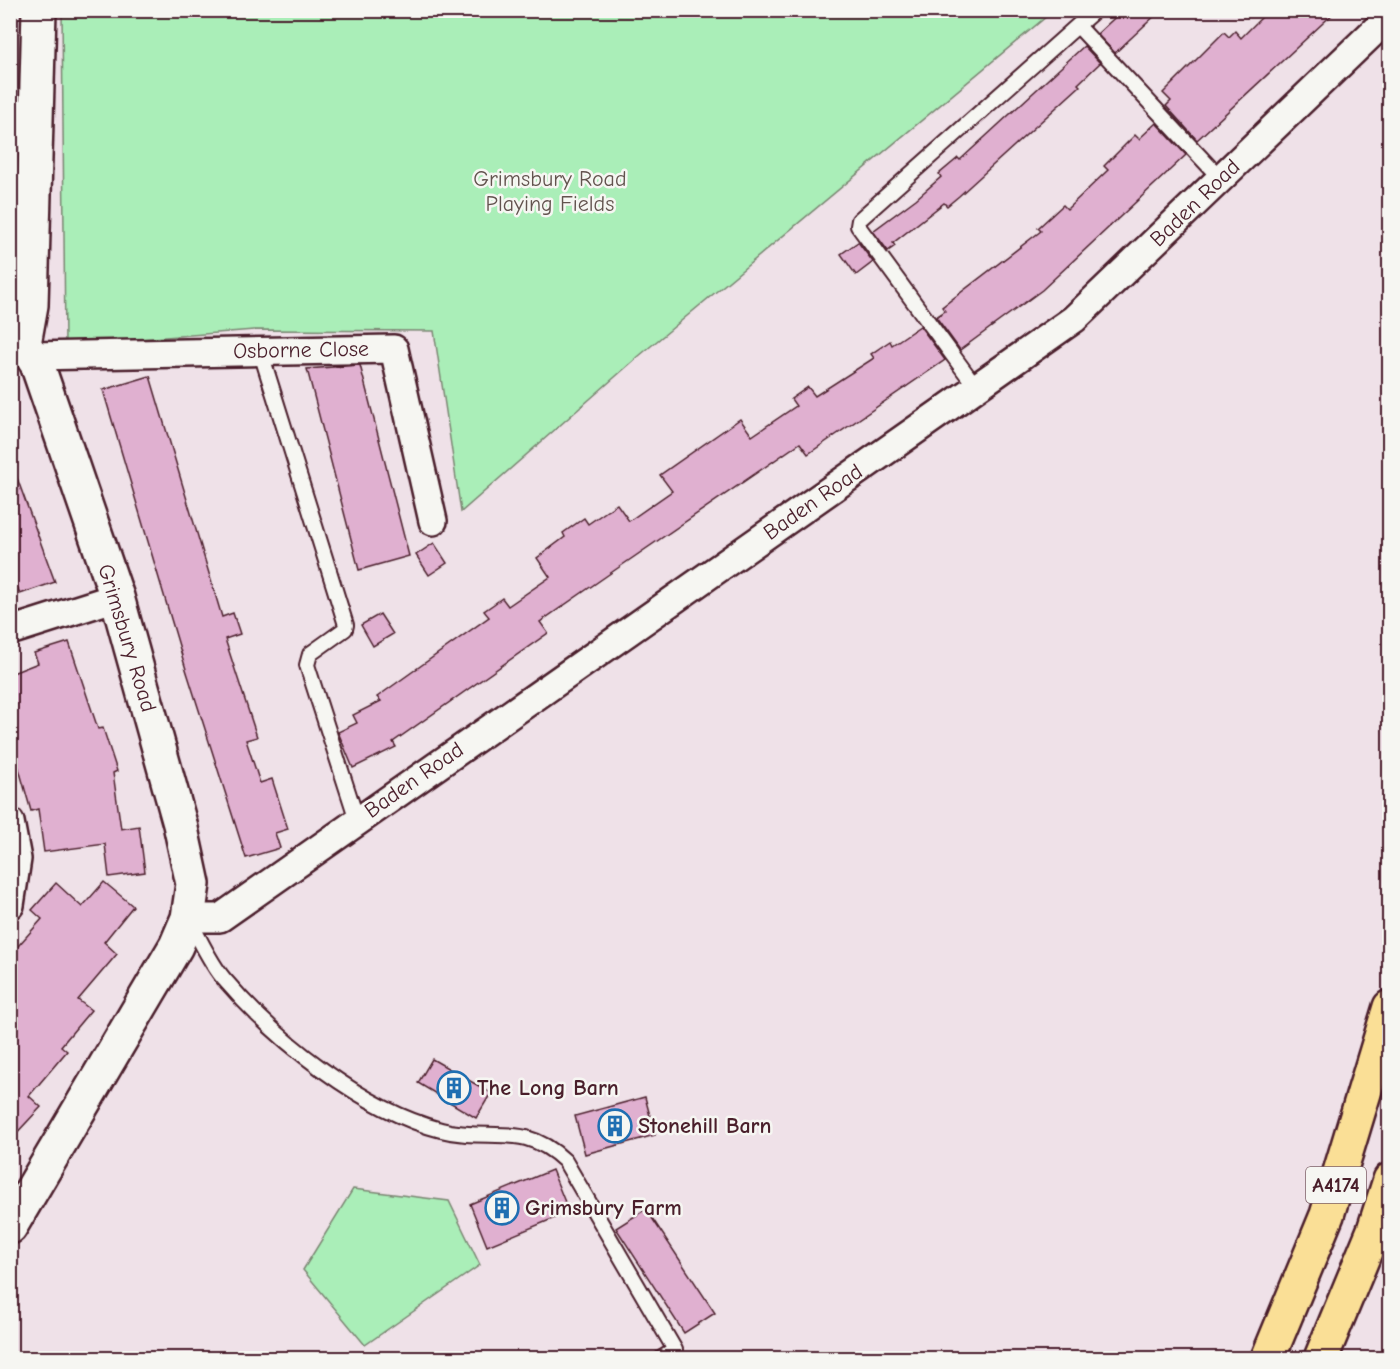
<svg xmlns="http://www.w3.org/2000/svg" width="1400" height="1369" viewBox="0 0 1400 1369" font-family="'Comic Neue',sans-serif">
	<rect width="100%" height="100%" fill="#efe1e8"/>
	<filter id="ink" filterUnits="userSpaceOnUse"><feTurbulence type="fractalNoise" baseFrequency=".0167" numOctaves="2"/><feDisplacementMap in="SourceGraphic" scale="12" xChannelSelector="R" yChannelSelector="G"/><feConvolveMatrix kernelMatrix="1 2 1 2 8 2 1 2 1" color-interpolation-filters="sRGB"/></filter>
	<g filter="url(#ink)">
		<!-- green -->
		<g fill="#aaeeb8" stroke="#7a8672" stroke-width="1.5">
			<path d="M62,11H1053L639,356L461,512L434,331L254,330L65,345Z"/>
			<path d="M353,1189L449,1201L480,1265L365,1345L303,1270Z"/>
		</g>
		<!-- building -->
		<g fill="#e0b0d0" stroke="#4a1f2b" stroke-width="1.5">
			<path d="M1123,10H1161L1115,53L1097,34Z"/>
			<path d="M1269,10H1337L1197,140L1166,106L1171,101L1163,93L1224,32L1229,37L1235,31L1241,38Z"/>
			<path d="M1084,46L1100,63L1078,84L1080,86L959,196L947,206L944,203L893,243L895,246L888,251L873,231L916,199L941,177L939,174L958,158L960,160Z"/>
			<path d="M1156,123L1186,155L1042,290L960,350L936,317L945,311L942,307L1041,231L1038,228L1063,205L1067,209L1108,170L1104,166L1135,135L1139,139Z"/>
			<path d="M858,242L873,262L856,275L841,254Z"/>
			<path d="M920,326L945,360L808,454L800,443L615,570L540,622L548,633L393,742L396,747L353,768L338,732L357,723L353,715L381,701L377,697L489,617L484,611L494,604L502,598L508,606L550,577L537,558L565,537L563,533L584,518L588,524L617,504L629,521L672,491L660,475L740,419L752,436L796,406L791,399L808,387L815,396L874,358L871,354L890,341L892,345Z"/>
			<path d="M360,365L409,556L359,570L307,369Z"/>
			<path d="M150,376L222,617L233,613L240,634L225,639L257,737L246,740L260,783L272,779L288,829L275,833L280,848L246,858L185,666L103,390Z"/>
			<path d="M13,467L55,582L20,594L10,567V468Z"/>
			<path d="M434,543L447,563L429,575L416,555Z"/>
			<path d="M380,614L393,634L373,646L361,625Z"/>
			<path d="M69,642L98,729L103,728L117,771L113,773L121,829L139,826L145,872L109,877L105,844L44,852L38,809L31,811L10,737V674L38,663L34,653Z"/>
			<path d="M104,882L133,906L104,942L117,954L78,1000L91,1010L61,1046L67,1051L29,1096L41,1107L10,1140V955L42,919L32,910L56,883L82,907Z"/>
			<path d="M432,1059L491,1093L476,1118L418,1083Z"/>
			<path d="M645,1097L655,1135L585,1154L575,1116Z"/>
			<path d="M552,1170L569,1212L487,1246L470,1204Z"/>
			<path d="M646,1209L715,1313L684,1333L616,1228Z"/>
		</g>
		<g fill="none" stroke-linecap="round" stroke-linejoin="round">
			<defs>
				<g id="lane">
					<path d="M1078,26L1220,178"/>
					<path d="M260,350L346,625L345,629L310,654L307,665L357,820"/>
					<path d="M976,387L858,226L859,220L1095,10"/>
					<path d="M189,920C200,939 210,963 224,979C276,1040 363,1110 441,1130C490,1143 522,1120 565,1161L675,1350L662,1358"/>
				</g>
				<g id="street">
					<path d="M32,356L394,349L433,521"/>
					<path d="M10,631L117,597"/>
					<path d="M10,822L17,859L10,905"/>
					<path d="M188,918H220L1074,319L1390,16"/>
				</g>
				<path id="secondary" d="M10,1227L176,946L188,918L193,884L180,824L117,597L37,364L24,344L31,305L39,10"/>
				<g id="highway">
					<path d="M1268,1358L1327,1215L1390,1007"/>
					<path d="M1321,1358L1374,1230L1390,1180"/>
				</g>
			</defs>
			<!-- lane casing -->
			<use href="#lane" stroke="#4a1f2b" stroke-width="18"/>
			<!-- street casing -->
			<use href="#street" stroke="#4a1f2b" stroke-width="32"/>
			<!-- secondary casing -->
			<use href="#secondary" stroke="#4a1f2b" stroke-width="38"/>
			<!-- highway casing -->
			<use href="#highway" stroke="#4a1f2b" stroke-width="38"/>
			<!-- lane -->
			<use href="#lane" stroke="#f6f6f2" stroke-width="14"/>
			<!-- street -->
			<use href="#street" stroke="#f6f6f2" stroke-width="27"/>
			<!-- secondary -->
			<use href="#secondary" stroke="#f6f6f2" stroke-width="33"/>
			<!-- highway -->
			<use href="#highway" stroke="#fadf96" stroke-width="33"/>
		</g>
	</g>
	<!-- icons -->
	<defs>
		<symbol id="building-ring" viewBox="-11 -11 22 22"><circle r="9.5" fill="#f6f6f2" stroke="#1f6fb2" stroke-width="1.5"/><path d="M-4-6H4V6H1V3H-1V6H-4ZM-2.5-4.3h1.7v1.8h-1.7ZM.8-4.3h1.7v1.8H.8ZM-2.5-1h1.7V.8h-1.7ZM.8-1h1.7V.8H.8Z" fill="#1f6fb2"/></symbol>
	</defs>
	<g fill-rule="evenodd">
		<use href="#building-ring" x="435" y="1069" width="38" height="38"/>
		<use href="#building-ring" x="596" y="1107" width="38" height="38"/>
		<use href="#building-ring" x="483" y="1189" width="38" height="38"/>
	</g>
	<g text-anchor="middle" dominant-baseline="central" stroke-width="5" stroke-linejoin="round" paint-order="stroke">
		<!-- shield labels -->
		<rect fill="#f6f6f2" stroke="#7e6067" stroke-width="1.5" x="1306" y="1167" width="60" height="36" rx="4.5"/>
		<g font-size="21" font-weight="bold" fill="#4a1f2b">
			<text x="1336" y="1185">A4174</text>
		</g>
		<!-- park labels -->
		<g font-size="22" fill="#62534e" stroke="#f6f6f2">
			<text x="550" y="179">Grimsbury Road<tspan x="550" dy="25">Playing Fields</tspan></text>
		</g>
		<!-- street labels -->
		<g font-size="22" fill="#4a1f2b" stroke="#f6f6f2">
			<text transform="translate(1195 203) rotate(-44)">Baden Road</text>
			<text transform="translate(301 350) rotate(-1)">Osborne Close</text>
			<text transform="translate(813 502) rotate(-35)">Baden Road</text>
			<text transform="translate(127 638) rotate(73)">Grimsbury Road</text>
			<text transform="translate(414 780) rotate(-35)">Baden Road</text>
		</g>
		<!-- poi labels -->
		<g font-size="22" font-weight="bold" fill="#4a1f2b" stroke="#f6f6f2" text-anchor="start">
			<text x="477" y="1088">The Long Barn</text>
			<text x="638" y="1126">Stonehill Barn</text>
			<text x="525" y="1208">Grimsbury Farm</text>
		</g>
	</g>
	<!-- margin -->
	<rect width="1400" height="1369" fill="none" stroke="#f6f6f2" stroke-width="36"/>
	<rect x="18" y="18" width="1364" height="1333" fill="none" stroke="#4a1f2b" stroke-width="2" filter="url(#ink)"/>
</svg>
